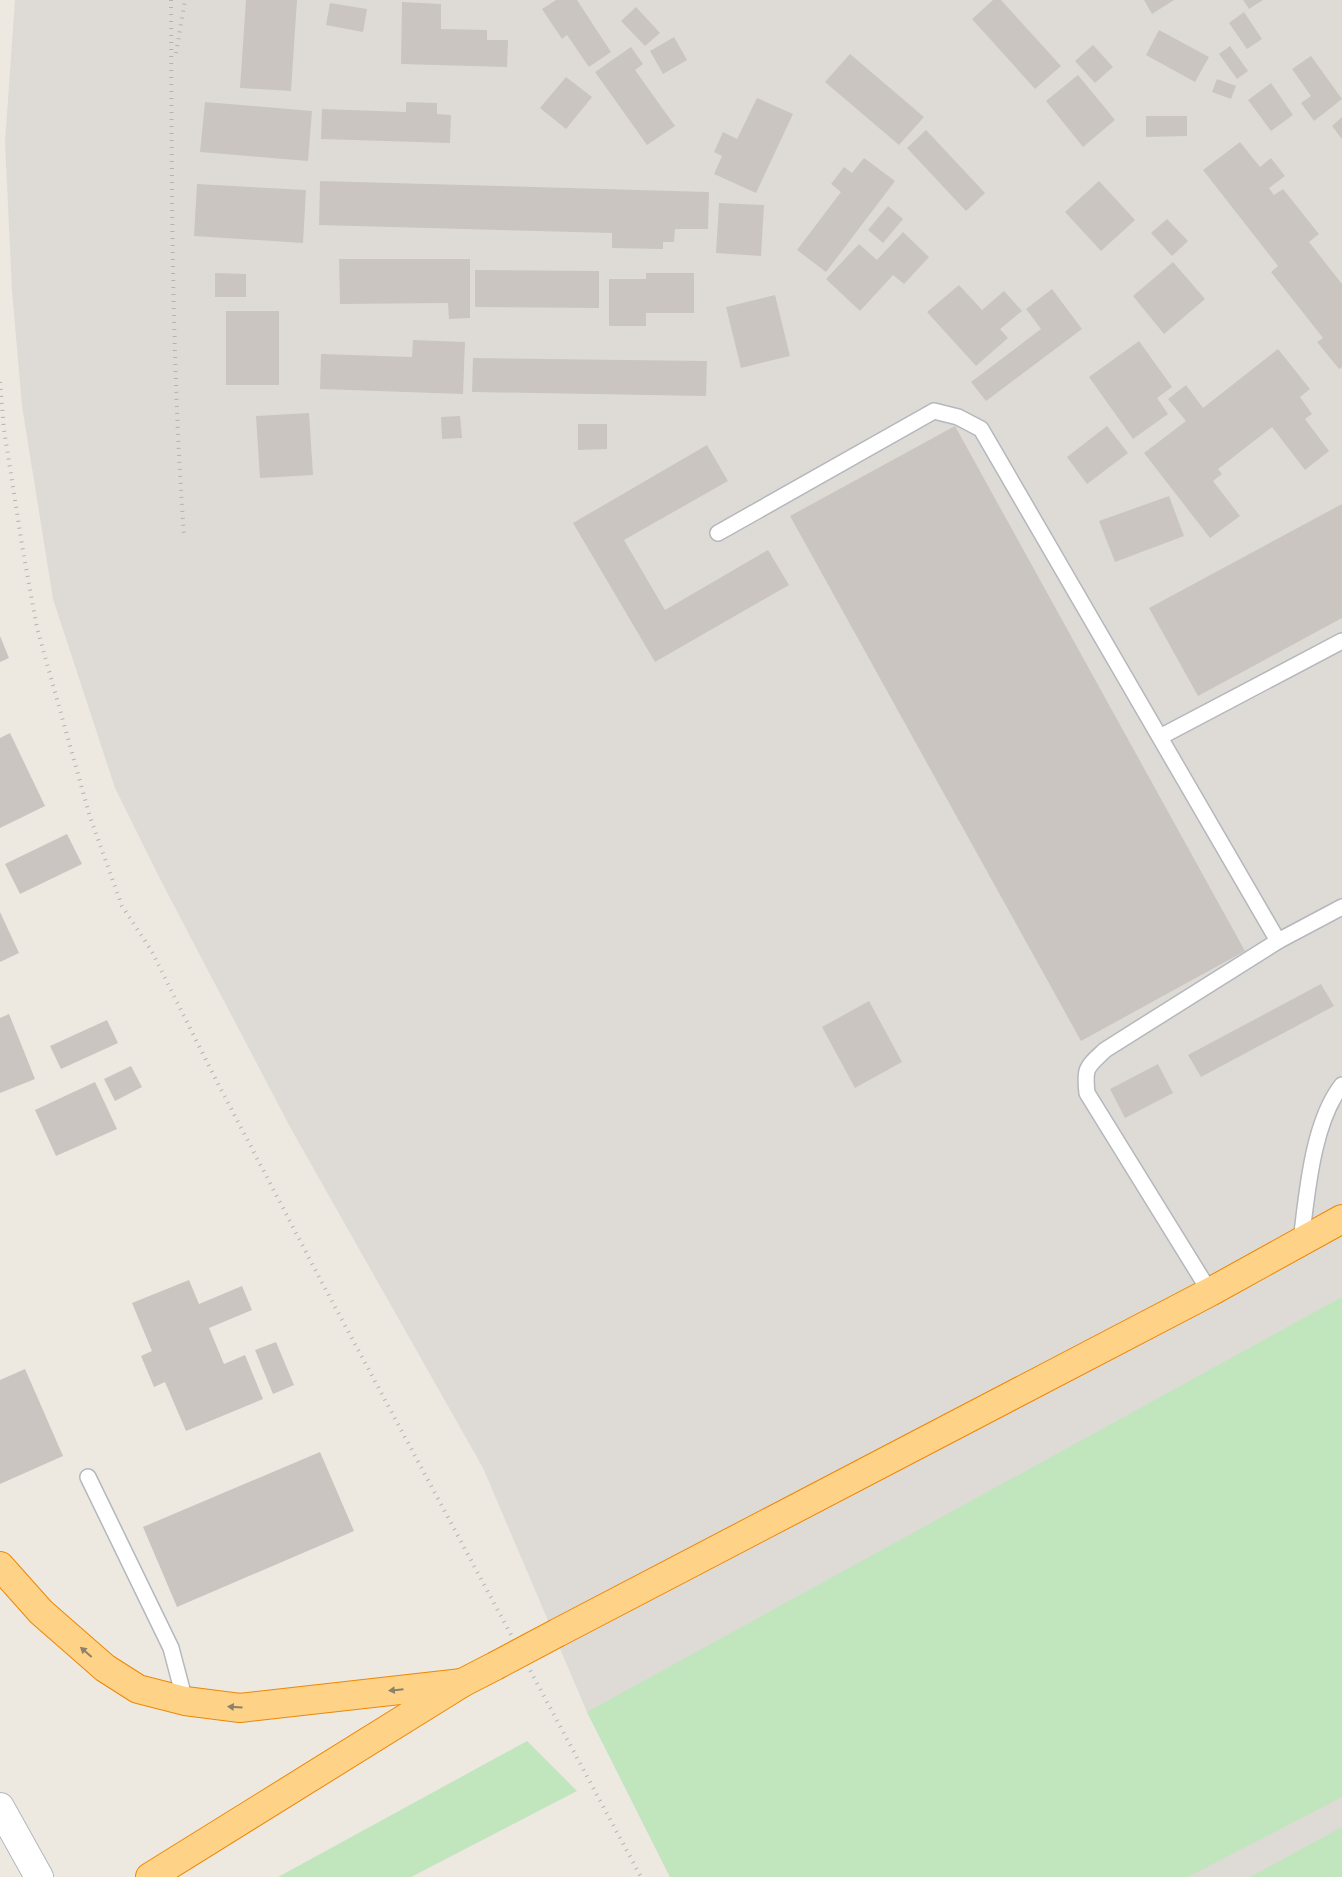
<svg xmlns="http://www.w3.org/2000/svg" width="1342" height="1877" viewBox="0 0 1342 1877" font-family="'DejaVu Sans',sans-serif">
	<rect width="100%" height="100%" fill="#ede9e1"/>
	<!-- industrial -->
	<path fill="#dedbd6" d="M15,0H1342V1877H670L587,1712L483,1468L290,1127L160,879L115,788L53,599L22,406L12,291L5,142Z"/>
	<!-- green -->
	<g fill="#c1e5bd">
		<path d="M1342,1297V1797L1188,1877H670L587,1712Z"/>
		<path d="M527,1741L577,1791L411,1877H278Z"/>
		<path d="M1342,1827V1877H1250Z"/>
	</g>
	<!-- building -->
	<g fill="#cac5c0">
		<path d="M246,0H297L291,91L240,88Z"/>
		<path d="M556,0H577L611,52L589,67L567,35L562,39L542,9Z"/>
		<path d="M993,0H1001L1061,66L1035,89L972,19Z"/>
		<path d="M1144,0H1174L1152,14Z"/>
		<path d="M1243,0H1263L1249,9Z"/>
		<path d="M402,2L441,4V29L487,30V40H508L507,67L401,64Z"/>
		<path d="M330,3L367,9L363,32L326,25Z"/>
		<path d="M636,7L660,33L645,46L621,21Z"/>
		<path d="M1244,12L1262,39L1247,49L1229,23Z"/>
		<path d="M1159,30L1209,57L1195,82L1146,55Z"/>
		<path d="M674,37L687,60L663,74L650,51Z"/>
		<path d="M1093,45L1113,67L1095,83L1075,61Z"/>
		<path d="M1230,46L1248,71L1237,79L1219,54Z"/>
		<path d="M631,47L643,64L635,70L675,126L647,145L595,72Z"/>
		<path d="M850,54L924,117L899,145L825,82Z"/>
		<path d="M1311,56L1342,99L1314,121L1301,103L1311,96L1292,69Z"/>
		<path d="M1078,75L1115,120L1083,147L1046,101Z"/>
		<path d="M566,77L592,97L566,129L540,108Z"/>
		<path d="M1217,79L1236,86L1231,99L1212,92Z"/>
		<path d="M1271,83L1293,115L1271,131L1248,100Z"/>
		<path d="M757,98L793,114L756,193L714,174L722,156L714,152L723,132L737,139Z"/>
		<path d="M205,102L312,111L308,161L200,152Z"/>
		<path d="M406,102L437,103V114L451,115L450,143L321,139L322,109L406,112Z"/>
		<path d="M1146,116H1187V136L1146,137Z"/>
		<path d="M1342,117V139L1332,126Z"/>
		<path d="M926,130L985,193L966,211L907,148Z"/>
		<path d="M1240,142L1260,167L1271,158L1285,176L1269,188L1274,195L1283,189L1319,234L1309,242L1342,284V367L1339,369L1317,342L1323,338L1271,272L1278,266L1203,170Z"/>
		<path d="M864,158L895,181L826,272L797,250L841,192L831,184L844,167L852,173Z"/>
		<path d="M320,181L709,192L708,229H675L674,242H663V249L612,248V233L319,225Z"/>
		<path d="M1099,181L1135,220L1101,251L1065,212Z"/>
		<path d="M197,184L306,190L303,243L194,236Z"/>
		<path d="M719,203L764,205L761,256L716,253Z"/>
		<path d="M888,206L903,219L883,243L868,230Z"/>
		<path d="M1167,219L1188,241L1172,256L1151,233Z"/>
		<path d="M903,232L929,257L904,284L893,275L860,311L826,279L859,244L877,260Z"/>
		<path d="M339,259H470V318L449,319L448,303L340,304Z"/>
		<path d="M1173,262L1205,299L1164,334L1133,296Z"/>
		<path d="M475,270L599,271V308L475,307Z"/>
		<path d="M215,273L246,274V297H215Z"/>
		<path d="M646,273H694V313H646V326H609V279H646Z"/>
		<path d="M959,285L982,310L1004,291L1022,311L1000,329L1008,338L976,366L927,312Z"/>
		<path d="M1052,289L1082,329L986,401L971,382L1041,329L1026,309Z"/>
		<path d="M775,295L790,356L741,368L726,307Z"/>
		<rect x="226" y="311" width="53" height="74"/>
		<path d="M413,340L465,342L463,394L320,389L321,354L412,357Z"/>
		<path d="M1139,341L1172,387L1157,398L1168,414L1133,439L1089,377Z"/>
		<path d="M1278,349L1310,389L1300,397L1312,414L1305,419L1329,451L1305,470L1272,427L1218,469L1222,474L1213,481L1240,516L1210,538L1144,453L1186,421L1168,399L1186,385L1203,408Z"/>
		<path d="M473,358L707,361L706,396L472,392Z"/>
		<path d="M309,413L313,475L260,478L256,416Z"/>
		<path d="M460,416L462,438L442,439L441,417Z"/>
		<path d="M578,424H607V449L578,450Z"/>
		<path d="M955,426L1245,951L1081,1041L790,516Z"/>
		<path d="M1107,426L1128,453L1087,484L1067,457Z"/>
		<path d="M707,445L728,481L624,540L665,610L768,550L789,585L655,662L573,523Z"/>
		<path d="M1169,496L1184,536L1115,562L1099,521Z"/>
		<path d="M1342,504V618L1198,696L1149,608Z"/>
		<path d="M0,636L9,658L0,662Z"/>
		<path d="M10,733L45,806L0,828V738Z"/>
		<path d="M67,834L82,864L20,894L5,864Z"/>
		<path d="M0,912L19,953L0,962Z"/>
		<path d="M1321,984L1334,1006L1201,1077L1188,1055Z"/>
		<path d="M869,1001L902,1062L855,1088L822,1027Z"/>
		<path d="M9,1014L35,1079L0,1093V1018Z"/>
		<path d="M107,1020L118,1043L61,1069L50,1046Z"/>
		<path d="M1158,1064L1173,1093L1125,1118L1110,1089Z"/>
		<path d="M131,1066L142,1087L115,1101L104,1079Z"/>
		<path d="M95,1082L117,1129L56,1156L35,1110Z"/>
		<path d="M189,1280L199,1304L242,1286L252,1310L209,1328L224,1364L245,1355L263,1399L186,1431L165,1382L154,1387L141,1356L152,1351L132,1303Z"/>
		<path d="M276,1342L294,1385L273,1394L255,1350Z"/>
		<path d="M25,1369L63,1456L0,1484V1380Z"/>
		<path d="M320,1452L354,1531L177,1607L143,1527Z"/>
	</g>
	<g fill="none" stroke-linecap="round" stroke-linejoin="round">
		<defs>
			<g id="lane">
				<path d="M718,533L934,411L958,417L981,429L1278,941"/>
				<path d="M1160,737L1342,641"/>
				<path d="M1301,1241C1307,1195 1312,1123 1342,1085"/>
				<path d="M1210,1292L1087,1093C1084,1067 1087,1067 1105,1050L1278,941L1342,907"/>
				<path d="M88,1477L171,1648L185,1701"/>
			</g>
			<path id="secondary" d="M0,1807L39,1877"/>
			<g id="highway">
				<path d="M0,1566L41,1612L105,1668L138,1689L185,1701L240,1708L462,1683"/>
				<path d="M557,1633L1210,1292L1342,1219"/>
				<path d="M150,1877L462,1683L495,1666"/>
			</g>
		</defs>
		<!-- lane casing -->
		<use href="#lane" stroke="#b4b8bc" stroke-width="18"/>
		<!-- secondary casing -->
		<use href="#secondary" stroke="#b3b7bc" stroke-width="30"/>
		<!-- highway casing -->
		<use href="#highway" stroke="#ee8700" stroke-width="30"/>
		<!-- lane -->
		<use href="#lane" stroke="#fff" stroke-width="15"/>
		<!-- secondary -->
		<use href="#secondary" stroke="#fff" stroke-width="28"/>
		<!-- highway -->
		<use href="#highway" stroke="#fed287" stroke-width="28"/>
		<!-- rail -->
		<g stroke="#b2b3b3" stroke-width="4" stroke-dasharray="1 6" stroke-linecap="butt">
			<path d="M171,0C172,178 171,357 184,535"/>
			<path d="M176,53L185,0"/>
			<path d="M0,382L4,430L23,551L37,628L90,817L122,906L151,950L213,1074L319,1277L641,1877"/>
		</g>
		<defs>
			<path id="highway-bridge" d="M495,1666L557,1633"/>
		</defs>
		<!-- highway-bridge casing -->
		<use href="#highway-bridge" stroke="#ee8700" stroke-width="30" stroke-linecap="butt"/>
		<!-- highway-bridge -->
		<use href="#highway-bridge" stroke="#fed287" stroke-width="28"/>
	</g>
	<!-- one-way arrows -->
	<defs><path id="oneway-solid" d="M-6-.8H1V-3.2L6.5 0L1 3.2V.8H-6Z" transform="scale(1.25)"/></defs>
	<g fill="#8b816d">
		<use href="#oneway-solid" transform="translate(86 1652) rotate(-139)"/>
		<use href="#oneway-solid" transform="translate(396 1690) rotate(174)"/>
		<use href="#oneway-solid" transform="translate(235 1707) rotate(-176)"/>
	</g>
</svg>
